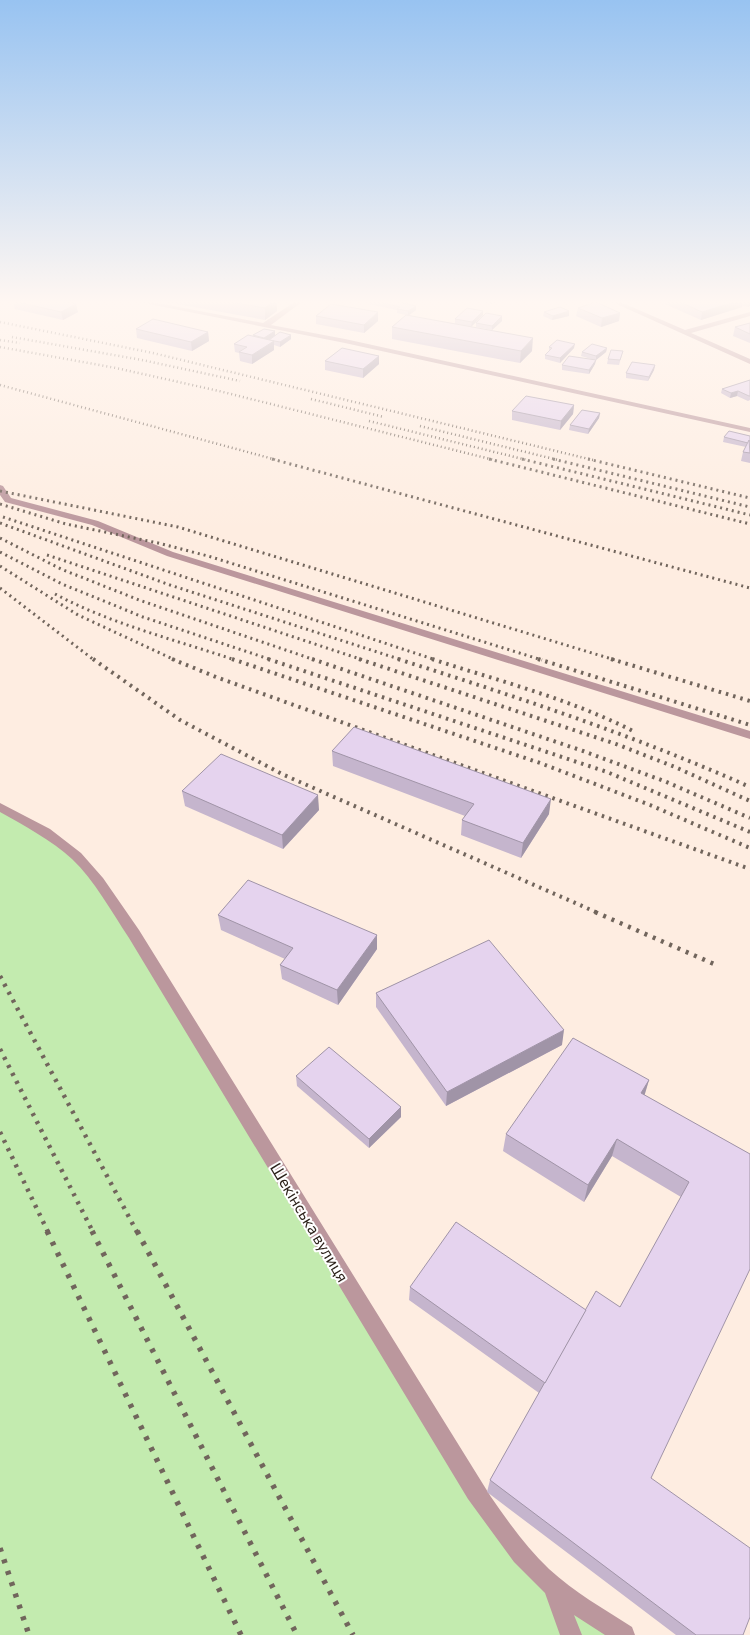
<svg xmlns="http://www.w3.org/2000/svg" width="750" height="1635" viewBox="0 0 750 1635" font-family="Commissioner,sans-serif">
	<rect width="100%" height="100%" fill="#feede1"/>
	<!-- green -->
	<path fill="#c3ebaf" d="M0,807L84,864L509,1539L624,1635H0Z"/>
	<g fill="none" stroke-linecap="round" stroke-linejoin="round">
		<!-- minor -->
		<g fill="#bb979d" fill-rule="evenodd">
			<path d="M134,301H147L263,323L296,301H303L271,325L345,339L750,428V432L345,343Z"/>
			<path d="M610,301H618L685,330L750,312V316L691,333L750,359V364Z"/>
			<path d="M0,485L3,486L11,498L98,521L173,552L750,731V739L167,556L92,525L5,502L0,495Z"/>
			<path d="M0,803L50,829L81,853L103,878L139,930L491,1497C509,1523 527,1548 549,1569C574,1592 604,1609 632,1627L635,1635H605L574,1615L582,1635H560L545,1593L514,1562L468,1499L129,938C111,911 95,881 72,859C51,840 25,826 0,812Z"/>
		</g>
		<!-- rail-far4 -->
		<g stroke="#71655c" stroke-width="2.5" stroke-dasharray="1 3" stroke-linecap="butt">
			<path d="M0,322L153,353L593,460"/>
			<path d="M12,337L142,360L240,381"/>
			<path d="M0,340L20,343"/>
			<path d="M0,347L116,368L219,391L494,460"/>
			<path d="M0,385L277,460"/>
			<path d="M311,399L384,417"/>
			<path d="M369,421L527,460"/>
			<path d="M420,426L558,460"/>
		</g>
		<!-- rail-far3 -->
		<g stroke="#71655c" stroke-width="3" stroke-dasharray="2 4" stroke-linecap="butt">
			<path d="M272,459L750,588"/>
			<path d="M489,459L750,524"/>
			<path d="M522,459L750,515"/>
			<path d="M553,459L750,507"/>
			<path d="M588,459L750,498"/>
			<path d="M0,491L178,527L615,660"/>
			<path d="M0,504L66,524L158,543L208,556L542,660"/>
			<path d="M3,517L436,660"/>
			<path d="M0,523L170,585L402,660"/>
			<path d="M0,538L61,569L139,600L315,660"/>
			<path d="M0,552L62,584L143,617L272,660"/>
			<path d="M47,555L363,660"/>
			<path d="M0,566L78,615L175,660"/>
			<path d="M0,588L94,660"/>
			<path d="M55,594C111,624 176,640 235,660"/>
		</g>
		<!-- rail-far2 -->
		<g stroke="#71655c" stroke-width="4" stroke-dasharray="2.5 5" stroke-linecap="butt">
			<path d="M93,659L180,720L284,775L598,913"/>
			<path d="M172,659L216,677L750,869"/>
			<path d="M232,659L540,763L650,805L750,848"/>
			<path d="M268,659L607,772L750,832"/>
			<path d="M312,659L583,751L664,781L750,818"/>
			<path d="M359,659L616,744L675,767L750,801"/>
			<path d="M398,659C517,697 636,736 750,787"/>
			<path d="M432,659C499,681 570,699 633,731"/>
			<path d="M538,659L750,725"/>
			<path d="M611,659L750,701"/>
		</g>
		<!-- rail-far1 -->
		<g stroke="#71655c" stroke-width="4.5" stroke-dasharray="3 6" stroke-linecap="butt">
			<path d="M595,912L714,964"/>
			<path d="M0,976L137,1232"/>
			<path d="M0,1049L93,1232"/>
			<path d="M0,1132L48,1232"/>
		</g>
		<!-- rail -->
		<g stroke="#71655c" stroke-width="5.5" stroke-dasharray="4 8" stroke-linecap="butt">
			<path d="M47,1231L241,1635"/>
			<path d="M92,1231L297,1635"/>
			<path d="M137,1231L353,1635"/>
			<path d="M0,1548L29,1635"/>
		</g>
	</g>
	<!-- wall -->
	<g fill="#c5b5cd">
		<path d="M13,301L78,312L63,320L15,309Z"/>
		<path d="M161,301H277V311L265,320Z"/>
		<path d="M369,301H394L416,306V310L408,315L532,351L520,363L392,339V327L406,315L397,313V310L369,304Z"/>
		<path d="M484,301H504L490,304Z"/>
		<path d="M666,301H750L748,307L742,305V307L701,320L665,304Z"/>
		<path d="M578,308L620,313L619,321L601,327L576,316Z"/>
		<path d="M569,311V316L552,320L543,316L544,312Z"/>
		<path d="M483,315L471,327L455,324V319Z"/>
		<path d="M316,316L378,321L364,333L316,324Z"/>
		<path d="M502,316V321L492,330L476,327V323Z"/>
		<path d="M750,323V343L733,336L735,327Z"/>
		<path d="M136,329L208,332L209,341L192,351L137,338Z"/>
		<path d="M275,331V336L291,339L280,347L274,345V350L252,364L240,361L239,353L235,352L234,344L253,336Z"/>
		<path d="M549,347L574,348L560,363L545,359V355L549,352Z"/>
		<path d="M607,348L606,352L596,360L595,364L589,374L562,370V365L591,359L581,356L582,352Z"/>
		<path d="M623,351L619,365L607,364L608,359Z"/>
		<path d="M379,356V364L363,378L325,370V361Z"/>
		<path d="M655,365L654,370L648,381L626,378V373Z"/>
		<path d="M750,380V400L748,401L737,396L730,398L721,393L722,389Z"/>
		<path d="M574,405L573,414L560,430L512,420V411Z"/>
		<path d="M600,413L599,418L588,434L569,430L570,425Z"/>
		<path d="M750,436V463L741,461L743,452L746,447L723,442L724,437Z"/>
		<path d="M332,751L549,814L521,858L461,835L462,820L465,816L333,766Z"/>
		<path d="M182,791L319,810L283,849L185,806Z"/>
		<path d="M218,915L377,935V949L338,1005L282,979L280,965L285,959L221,930Z"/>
		<path d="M376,993L562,1045L446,1106L376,1007Z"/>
		<path d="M296,1076L401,1107V1117L369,1148L297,1086Z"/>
		<path d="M649,1080L644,1095L750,1154L651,1478L743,1635H676L487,1492L490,1480L539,1393L409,1300L410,1287L586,1310L620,1307L681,1197L612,1156L584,1202L503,1151L506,1134Z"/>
	</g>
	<!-- shaded-wall -->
	<g fill="#a094a7">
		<path d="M274,301H277V311L265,320V308Z"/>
		<path d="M491,301H504L490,304Z"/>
		<path d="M738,301H743L742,307L701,320L702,312Z"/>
		<path d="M749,301H750V306L748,307Z"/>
		<path d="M76,304L78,312L63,320L61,312Z"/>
		<path d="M416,306V310L408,316V311Z"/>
		<path d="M483,311V315L471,327L472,322Z"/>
		<path d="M569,311V316L552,320L553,316Z"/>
		<path d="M378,312V321L364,333V325Z"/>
		<path d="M620,313L619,321L601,327L602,318Z"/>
		<path d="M502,316V321L492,330V326Z"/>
		<path d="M275,331V336L264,342V338Z"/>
		<path d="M208,332L209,341L192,351L191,342Z"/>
		<path d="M291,335V339L280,347V342Z"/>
		<path d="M533,338L532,351L520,363L521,351Z"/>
		<path d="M274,341V350L252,364V355Z"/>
		<path d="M575,344L574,348L560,363V358Z"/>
		<path d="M607,348L606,352L596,360L595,364L589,374V370L596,360V356Z"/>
		<path d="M379,356V364L363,378V369Z"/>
		<path d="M655,365L654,370L648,381L649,377Z"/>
		<path d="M738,391L737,396L730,398L731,393Z"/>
		<path d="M574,405L573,414L560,430L561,421Z"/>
		<path d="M600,413L599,418L588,434L589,429Z"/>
		<path d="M318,795L319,810L283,849L282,835Z"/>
		<path d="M551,799L549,814L521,858L523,843Z"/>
		<path d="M377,935V949L338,1005L337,990Z"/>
		<path d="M564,1030L562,1045L446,1106L447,1092Z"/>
		<path d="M649,1080L644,1097L641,1093Z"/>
		<path d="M401,1107V1117L369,1148V1139Z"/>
		<path d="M617,1139L612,1156L584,1202L588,1185Z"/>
	</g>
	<!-- building -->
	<g fill="#e5d3ee" stroke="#a094a7">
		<path d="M13,301H64L76,304L61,312Z"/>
		<path d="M224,301H274L265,308Z"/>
		<path d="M374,301H394L416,306L408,311L397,309L400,307Z"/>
		<path d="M678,301H738L702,312Z"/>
		<path d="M596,302L620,313L602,318L578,308Z"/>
		<path d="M331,304L378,312L364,325L316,316Z"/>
		<path d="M560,307L569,311L553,316L544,312Z"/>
		<path d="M467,308L483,311L472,322L455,319Z"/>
		<path d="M486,313L502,316L492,326L476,323Z"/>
		<path d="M406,315L533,338L521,351L392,327Z"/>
		<path d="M153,319L208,332L191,342L136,329Z"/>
		<path d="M750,323V334L735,327Z"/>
		<path d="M264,329L275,331L264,338L253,335Z"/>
		<path d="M280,332L291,335L280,342L269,340Z"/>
		<path d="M248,335L274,341L252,355L239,352L247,347L234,344Z"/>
		<path d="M557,340L575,344L560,358L545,355L552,348L549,347Z"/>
		<path d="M592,344L607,348L596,356L582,352Z"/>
		<path d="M342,348L379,356L363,369L325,361Z"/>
		<path d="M611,350L623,351L620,360L608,359Z"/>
		<path d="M569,356L596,360L589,370L562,365Z"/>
		<path d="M632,362L655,365L649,377L626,373Z"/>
		<path d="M750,380V396H749L738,391L731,393L722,389Z"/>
		<path d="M526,396L574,405L561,421L512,411Z"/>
		<path d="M582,410L600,413L589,429L570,425Z"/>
		<path d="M729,431L750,436V440L748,443L724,437Z"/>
		<path d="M749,440L750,453L743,452Z"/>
		<path d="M354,727L551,799L523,843L462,820L474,804L332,751Z"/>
		<path d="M221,754L318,795L282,835L182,791Z"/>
		<path d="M248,880L377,935L337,990L280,965L293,948L218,915Z"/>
		<path d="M489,940L564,1030L447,1092L376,993Z"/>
		<path d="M573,1038L649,1080L641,1093L750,1154V1269L651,1478L750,1548V1617L743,1635H696L490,1480L596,1291L620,1307L689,1182L617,1139L588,1185L506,1134Z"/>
		<path d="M329,1047L401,1107L369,1139L296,1076Z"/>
		<path d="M456,1222L586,1310L545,1383L410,1287Z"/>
	</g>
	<!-- sky -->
	<linearGradient id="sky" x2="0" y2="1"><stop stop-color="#98c3f1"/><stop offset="0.57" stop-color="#fff7f2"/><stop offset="1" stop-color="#fff7f2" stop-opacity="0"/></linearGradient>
	<rect width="750" height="530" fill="url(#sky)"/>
	<g text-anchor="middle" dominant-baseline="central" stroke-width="4" stroke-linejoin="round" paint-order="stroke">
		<!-- near-street labels -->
		<g font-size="16" fill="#2d231b" stroke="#fff">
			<text transform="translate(310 1222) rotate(59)">Шекінська вулиця</text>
		</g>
	</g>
</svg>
